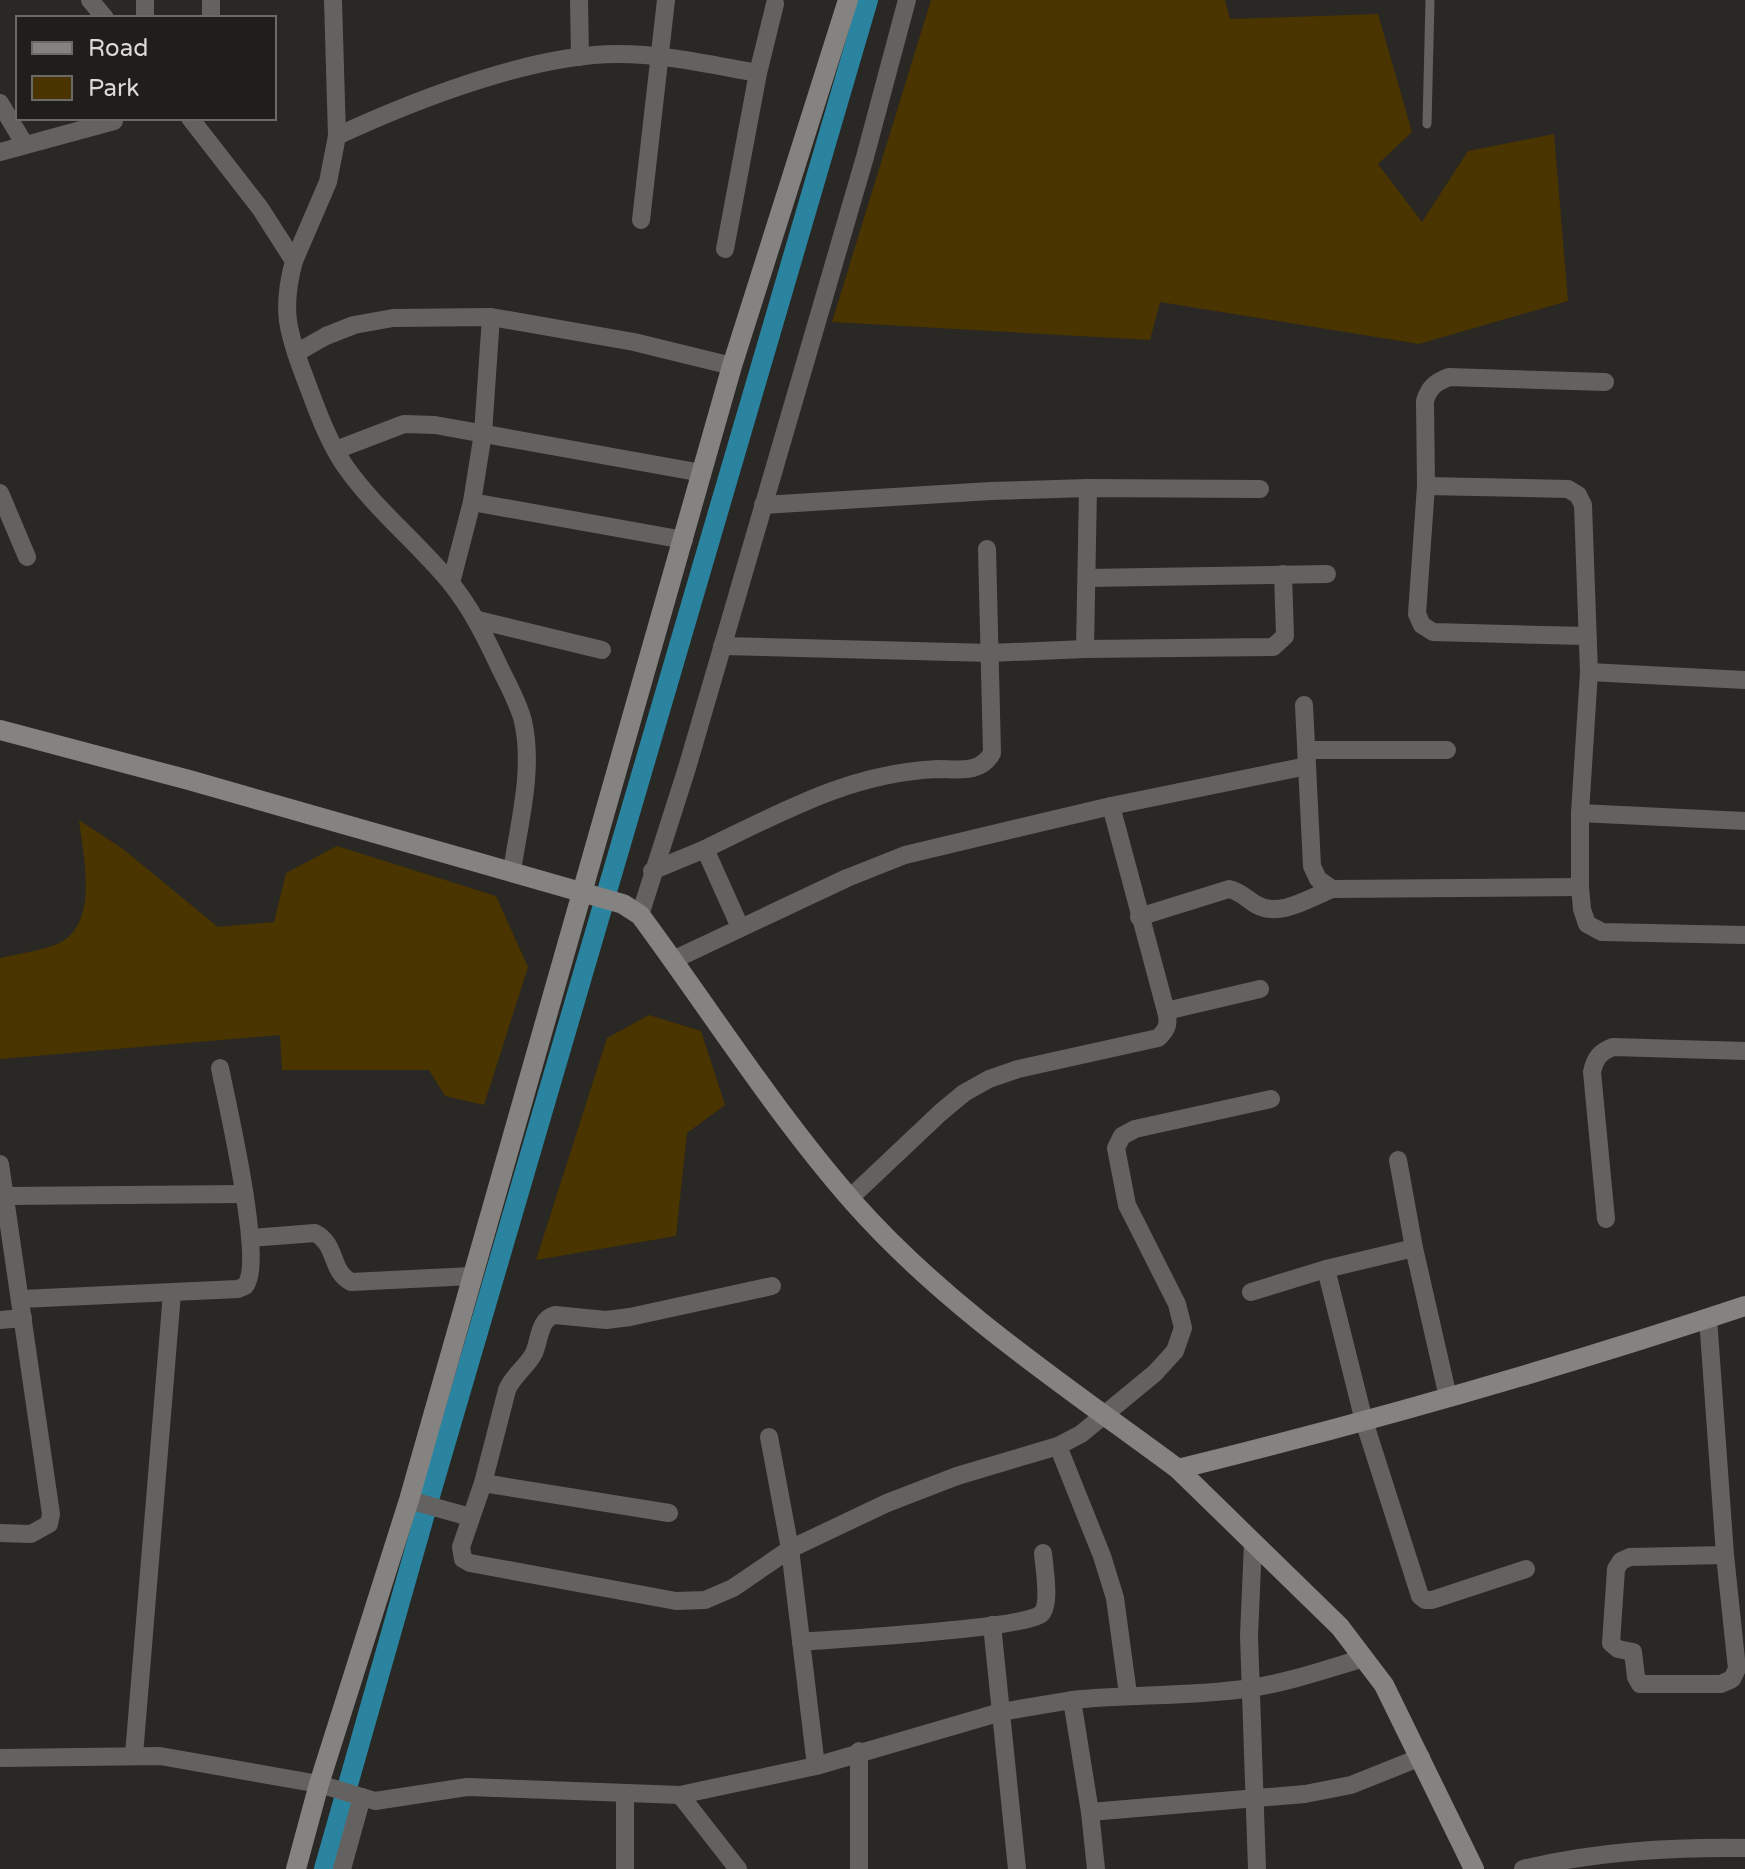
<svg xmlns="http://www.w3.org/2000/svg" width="1745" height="1869" viewBox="0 0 1745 1869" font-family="'Varela Round',sans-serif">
	<rect width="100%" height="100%" fill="#292824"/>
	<!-- green -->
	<g fill="#4a3400">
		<path d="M931,0H1225L1230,19L1378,14L1412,132L1378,164L1422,222L1468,151L1554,134L1568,301L1419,344L1160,302L1150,340L832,322Z"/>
		<path d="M79,820L123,849L218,927L274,922L286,873L337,846L496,896L528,967L484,1105L445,1096L429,1070H282L280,1035L0,1059V958C18,954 38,951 55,945C101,927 83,857 79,820Z"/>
		<path d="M649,1015L701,1031L725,1105L687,1133L676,1236L536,1260L607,1038Z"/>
	</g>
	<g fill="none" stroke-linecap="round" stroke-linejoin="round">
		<!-- canal -->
		<path stroke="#2b849f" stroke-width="20" d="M324,1869L430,1496L868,0"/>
		<!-- lane -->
		<path stroke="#646261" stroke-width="9" d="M1427,124L1430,0"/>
		<!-- street -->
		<g stroke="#646261" stroke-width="18">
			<path d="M90,0L105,18"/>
			<path d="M145,0V18"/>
			<path d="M333,0L337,136"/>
			<path d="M579,0L580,57"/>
			<path d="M211,18V0"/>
			<path d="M0,103L25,145"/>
			<path d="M190,118L260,208L294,261C281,309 287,331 305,378C316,407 327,440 345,466C375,509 417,542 450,582C471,608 485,636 499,666C507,683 518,702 523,721C534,770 519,823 512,871"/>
			<path d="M0,152L114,121"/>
			<path d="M641,220L666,0"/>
			<path d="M725,249L758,73L775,4"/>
			<path d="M294,261L328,182L337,136C415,100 532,54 618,54C665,54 712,65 758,73"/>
			<path d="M296,353L326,336L354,325L393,318L491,317L634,342L732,366"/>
			<path d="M336,450L404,424L435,425L702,473"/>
			<path d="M1426,486L1568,489L1578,495L1583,505L1589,672L1580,813V887L1582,909L1587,924L1602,932L1745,935"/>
			<path d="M0,493L27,557"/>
			<path d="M472,502L684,540"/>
			<path d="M763,505L991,491L1088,488L1260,489"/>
			<path d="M1087,578L1327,574"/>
			<path d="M451,583L472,502L483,433L491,317"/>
			<path d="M478,620L602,650"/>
			<path d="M1586,636L1433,632L1422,625L1417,614L1426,486L1425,401C1429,387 1436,382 1449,377L1605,382"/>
			<path d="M722,646L990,653L1085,649L1273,647L1285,636L1283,574"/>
			<path d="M1085,649L1088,488"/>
			<path d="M1589,672L1745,680"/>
			<path d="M1304,705L1312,866L1318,879L1332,889L1580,887"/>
			<path d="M1308,750H1447"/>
			<path d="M1580,813L1745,821"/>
			<path d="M705,849C782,812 850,773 937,769C958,769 981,774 992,753L987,549"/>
			<path d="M652,871L705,849L740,927"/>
			<path d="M640,915L687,768L865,157L907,0"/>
			<path d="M1139,917L1229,889C1242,892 1246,899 1257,905C1280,918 1311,897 1332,889"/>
			<path d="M673,960L847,878L905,855L1111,806L1307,766"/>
			<path d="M1166,1011L1260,989"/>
			<path d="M1398,1160L1414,1248L1448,1397"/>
			<path d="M0,1164L51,1514L49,1524L31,1534L0,1533"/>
			<path d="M5,1196L244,1194"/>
			<path d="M850,1198L940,1113L964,1093L989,1079L1018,1069L1158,1038C1168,1029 1169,1023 1166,1011L1111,806"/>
			<path d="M1606,1219L1592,1072C1595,1058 1600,1052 1613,1047L1745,1051"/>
			<path d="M250,1238L315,1233C337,1244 330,1271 351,1282L471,1276"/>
			<path d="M1326,1269L1364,1421L1420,1596L1425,1600H1432L1526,1569"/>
			<path d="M772,1286L630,1317L606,1320L555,1315C539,1319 540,1339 534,1353C527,1367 513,1375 507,1390L483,1483L461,1547L463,1559L470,1563L676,1601L705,1600L733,1588L790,1549L887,1503L957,1476L1058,1446"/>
			<path d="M1251,1292L1326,1269L1414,1248"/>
			<path d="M21,1299L238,1289L245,1286C265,1263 227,1104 220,1068"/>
			<path d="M1708,1318L1725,1555L1737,1669L1732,1679L1721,1684H1640L1636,1677L1633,1652L1618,1649L1611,1643L1616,1569L1621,1561L1630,1557L1725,1555"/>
			<path d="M0,1320L23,1318"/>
			<path d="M769,1437L790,1549L816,1766"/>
			<path d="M483,1483L669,1513"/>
			<path d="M409,1500L470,1517"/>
			<path d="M1253,1543L1249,1636L1257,1869"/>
			<path d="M992,1625L1017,1869"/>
			<path d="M801,1642C836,1639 1023,1629 1041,1614C1051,1605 1044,1566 1043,1553"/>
			<path d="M1128,1694L1115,1598L1102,1556L1058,1446L1081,1434L1155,1373L1175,1351L1183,1328L1177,1304L1127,1205L1116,1148L1122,1136L1135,1129L1271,1099"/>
			<path d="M1072,1700C1131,1694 1192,1697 1251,1688C1289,1682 1327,1669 1364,1658"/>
			<path d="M134,1755L172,1293"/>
			<path d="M0,1758L160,1756L319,1784L375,1801L467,1787L680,1795L816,1766L1001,1712L1072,1700L1090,1812L1096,1869"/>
			<path d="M680,1795L738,1869"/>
			<path d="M1090,1812L1305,1794L1351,1785L1421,1757"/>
			<path d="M342,1869L362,1797"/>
			<path d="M625,1869V1794"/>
			<path d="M859,1869V1751"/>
			<path d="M1523,1869C1596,1851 1670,1847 1745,1848"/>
		</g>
		<!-- secondary -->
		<g stroke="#858381" stroke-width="20">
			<path d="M0,730L189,780L623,904L640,915C711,1011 775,1113 854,1203C947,1308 1066,1386 1178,1469C1369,1422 1559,1368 1745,1306"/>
			<path d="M1178,1469L1340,1627L1384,1685L1474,1869"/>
			<path d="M296,1869L319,1784L409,1500L732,366L848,0"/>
		</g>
	</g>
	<!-- legend -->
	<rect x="16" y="16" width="260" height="104" fill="#201e1b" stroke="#6c6a67" stroke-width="2"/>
	<rect x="32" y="42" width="40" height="12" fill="#858381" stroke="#6c6a67" stroke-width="2"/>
	<text x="88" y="56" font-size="24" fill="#dddbd9">Road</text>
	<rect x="32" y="76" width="40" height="24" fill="#4a3400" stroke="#6c6a67" stroke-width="2"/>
	<text x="88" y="96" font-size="24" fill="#dddbd9">Park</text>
</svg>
